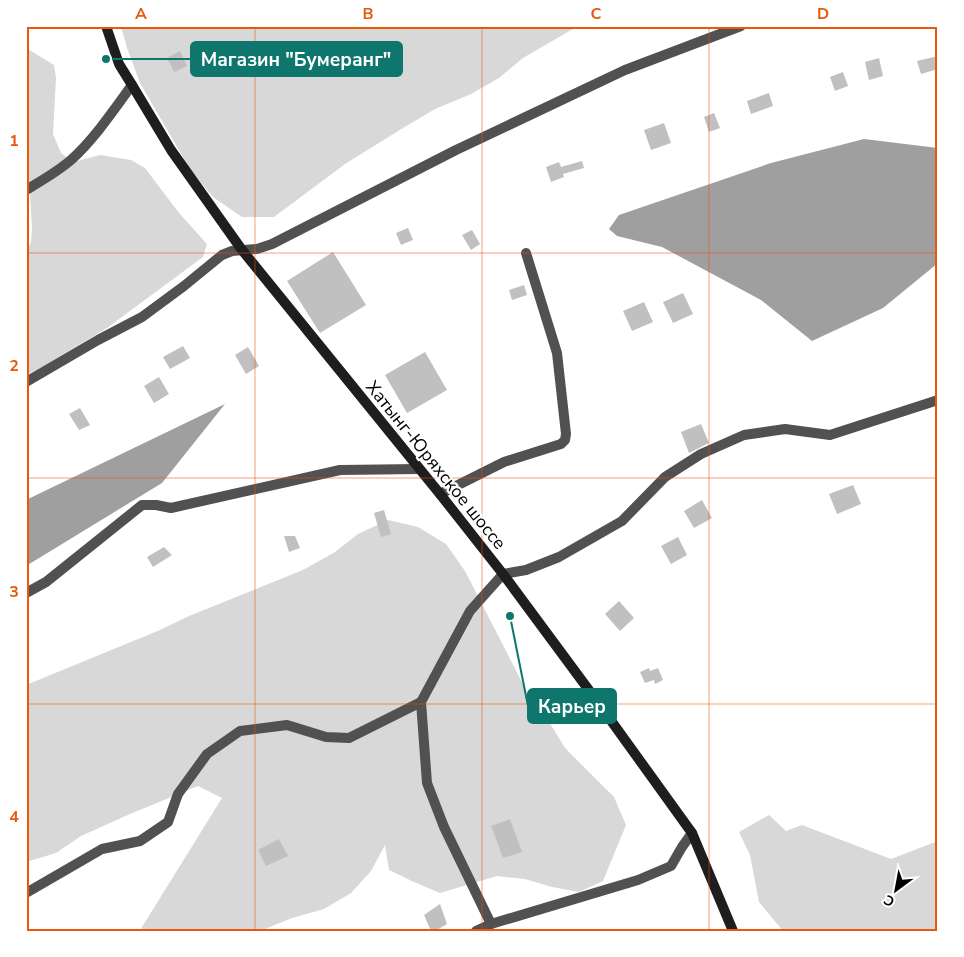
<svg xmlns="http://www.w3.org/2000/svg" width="964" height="957" viewBox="0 0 964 957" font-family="'Nunito Sans',sans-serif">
	<rect width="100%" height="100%" fill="#fff"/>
	<!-- green -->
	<g fill="#d8d8d8">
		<path d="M121,26H578L523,58L499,78L471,94L435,109L403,128L345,164L274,217H242L213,197L191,171L140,83L127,48Z"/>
		<path d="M26,48L54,65L56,78L53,134L61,153L74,162L100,155L131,160L145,168L179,213L207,244L203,257L107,328L37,370L26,375V251L31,243L32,227L29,180H26Z"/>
		<path d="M388,520L418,527L446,544L465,571L527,692L548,720L565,748L614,797L626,825L603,881L579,892L552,887L525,879L497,876L440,893L414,882L389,870L385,845L371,871L351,893L324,909L292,918L260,931H143L142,927L222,798L198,786L130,814L81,836L56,853L26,862V685L160,630L189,616L303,570L335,552L358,534Z"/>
		<path d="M769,815L786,831L802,825L891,859L938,841V931H783L759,902L750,855L739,832Z"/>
	</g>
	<!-- water -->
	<g fill="#9f9f9f">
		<path d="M864,139L938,148V263L883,308L812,341L761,300L662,247L617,236L609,229L619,215L771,163Z"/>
		<path d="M225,404L162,483L26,566V500Z"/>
	</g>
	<!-- building -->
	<g fill="#c0c0c0">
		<path d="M180,51L187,66L174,72L167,58Z"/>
		<path d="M938,56V69L921,74L917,61Z"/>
		<path d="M879,58L883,76L869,80L865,62Z"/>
		<path d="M843,72L848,86L835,91L830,77Z"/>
		<path d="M769,93L773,106L751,114L747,101Z"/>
		<path d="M714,113L720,128L709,132L704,117Z"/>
		<path d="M664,123L671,143L651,150L644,130Z"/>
		<path d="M582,161L584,168L563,174L564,177L551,182L546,167L559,162L561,167Z"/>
		<path d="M408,228L413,240L401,245L396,233Z"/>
		<path d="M472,230L480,244L471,250L462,235Z"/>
		<path d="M333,252L366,305L320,333L287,281Z"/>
		<path d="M524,285L527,295L512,300L509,290Z"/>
		<path d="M683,293L693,314L673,323L663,302Z"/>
		<path d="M644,302L653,322L632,331L623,311Z"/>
		<path d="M183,346L190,358L170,369L163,357Z"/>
		<path d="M248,347L259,366L246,374L235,355Z"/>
		<path d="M425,352L447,390L407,413L385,375Z"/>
		<path d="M159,377L169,394L154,403L144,386Z"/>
		<path d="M80,408L90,425L79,430L69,414Z"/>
		<path d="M701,424L709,443L689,453L681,432Z"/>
		<path d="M853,485L861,504L837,514L829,494Z"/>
		<path d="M702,500L712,518L694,528L684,511Z"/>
		<path d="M384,510L391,534L381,537L374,513Z"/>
		<path d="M284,536H295L300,548L289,552Z"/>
		<path d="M678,537L687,555L671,564L661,546Z"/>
		<path d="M164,547L172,555L153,567L147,557Z"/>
		<path d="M619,601L634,618L620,631L605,614Z"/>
		<path d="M649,668L650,671L658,668L663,680L655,684L654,680L645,683L640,672Z"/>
		<path d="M510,819L522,852L503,858L491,826Z"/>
		<path d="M279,839L288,856L266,866L258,850Z"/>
		<path d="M440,904L447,924L435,931H431L424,915Z"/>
	</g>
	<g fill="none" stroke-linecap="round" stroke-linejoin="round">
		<!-- street -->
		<g stroke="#515151" stroke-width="10">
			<path d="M26,190C41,181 57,172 71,160C95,138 113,111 132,85"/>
			<path d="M26,382L98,340L142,317L184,286L222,255L232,251L257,249L272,244L456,150L625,70L741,26"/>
			<path d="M440,494L504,462L561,444L565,440L566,434L557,353L526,253"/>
			<path d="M26,593L46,582L142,505H156L171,508L340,470L419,469"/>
			<path d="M26,893L102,849L140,841L168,822L178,794L207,754L240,731L287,725L326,737L349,738L421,702"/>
			<path d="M491,924L444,827L427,783L421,702L470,611L503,574L526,570L559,557L622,521L665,477L701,454L744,435L785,429L830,435L938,400"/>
			<path d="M476,931L491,924L638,880L671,866L682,847L692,833"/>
		</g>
		<!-- secondary -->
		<path stroke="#1e1e1e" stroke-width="10" d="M106,26L119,64L132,85L171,150L242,250L440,494L503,574L594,697L692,833L733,931"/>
	</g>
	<!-- grid -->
	<path fill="none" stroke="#e8590c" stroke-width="1" stroke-opacity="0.55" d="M255,26V931M482,26V931M709,26V931M26,253H938M26,478H938M26,704H938"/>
	<g text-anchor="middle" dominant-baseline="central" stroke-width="4.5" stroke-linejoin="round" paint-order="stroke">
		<!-- street labels -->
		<g font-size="18" fill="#000" stroke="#fff">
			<text transform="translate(436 465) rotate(51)">Хатынг-Юряхское шоссе</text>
		</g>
	</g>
	<!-- callouts -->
	<path fill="none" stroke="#0f766e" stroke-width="2" d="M106 59L191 59M510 616L528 706"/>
	<g fill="#0f766e" stroke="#fff" stroke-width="2">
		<circle cx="106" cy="59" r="5"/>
		<circle cx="510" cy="616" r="5"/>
	</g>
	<g fill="#0f766e" stroke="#0f766e" stroke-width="2">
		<rect x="191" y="42" width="211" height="34" rx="5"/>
		<rect x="528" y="689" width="88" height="34" rx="5"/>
	</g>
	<g font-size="19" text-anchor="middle" font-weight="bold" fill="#fff">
		<text x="296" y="66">Магазин "Бумеранг"</text>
		<text x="572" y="713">Карьер</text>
	</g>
	<!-- border -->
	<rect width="964" height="957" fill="none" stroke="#ffffff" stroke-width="55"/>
	<!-- north arrow -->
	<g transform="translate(896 890) rotate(212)" stroke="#ffffff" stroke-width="4" paint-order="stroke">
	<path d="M0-4L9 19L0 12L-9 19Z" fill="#000000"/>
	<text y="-8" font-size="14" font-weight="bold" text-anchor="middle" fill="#000000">С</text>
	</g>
	<rect x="28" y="28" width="908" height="902" fill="none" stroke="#e8590c" stroke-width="2"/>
	<g font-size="16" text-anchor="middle" font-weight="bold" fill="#e8590c">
		<text x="141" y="19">A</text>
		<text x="368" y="19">B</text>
		<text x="596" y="19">C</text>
		<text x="823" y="19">D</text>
		<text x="14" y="146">1</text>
		<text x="14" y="371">2</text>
		<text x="14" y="597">3</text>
		<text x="14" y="822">4</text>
	</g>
</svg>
